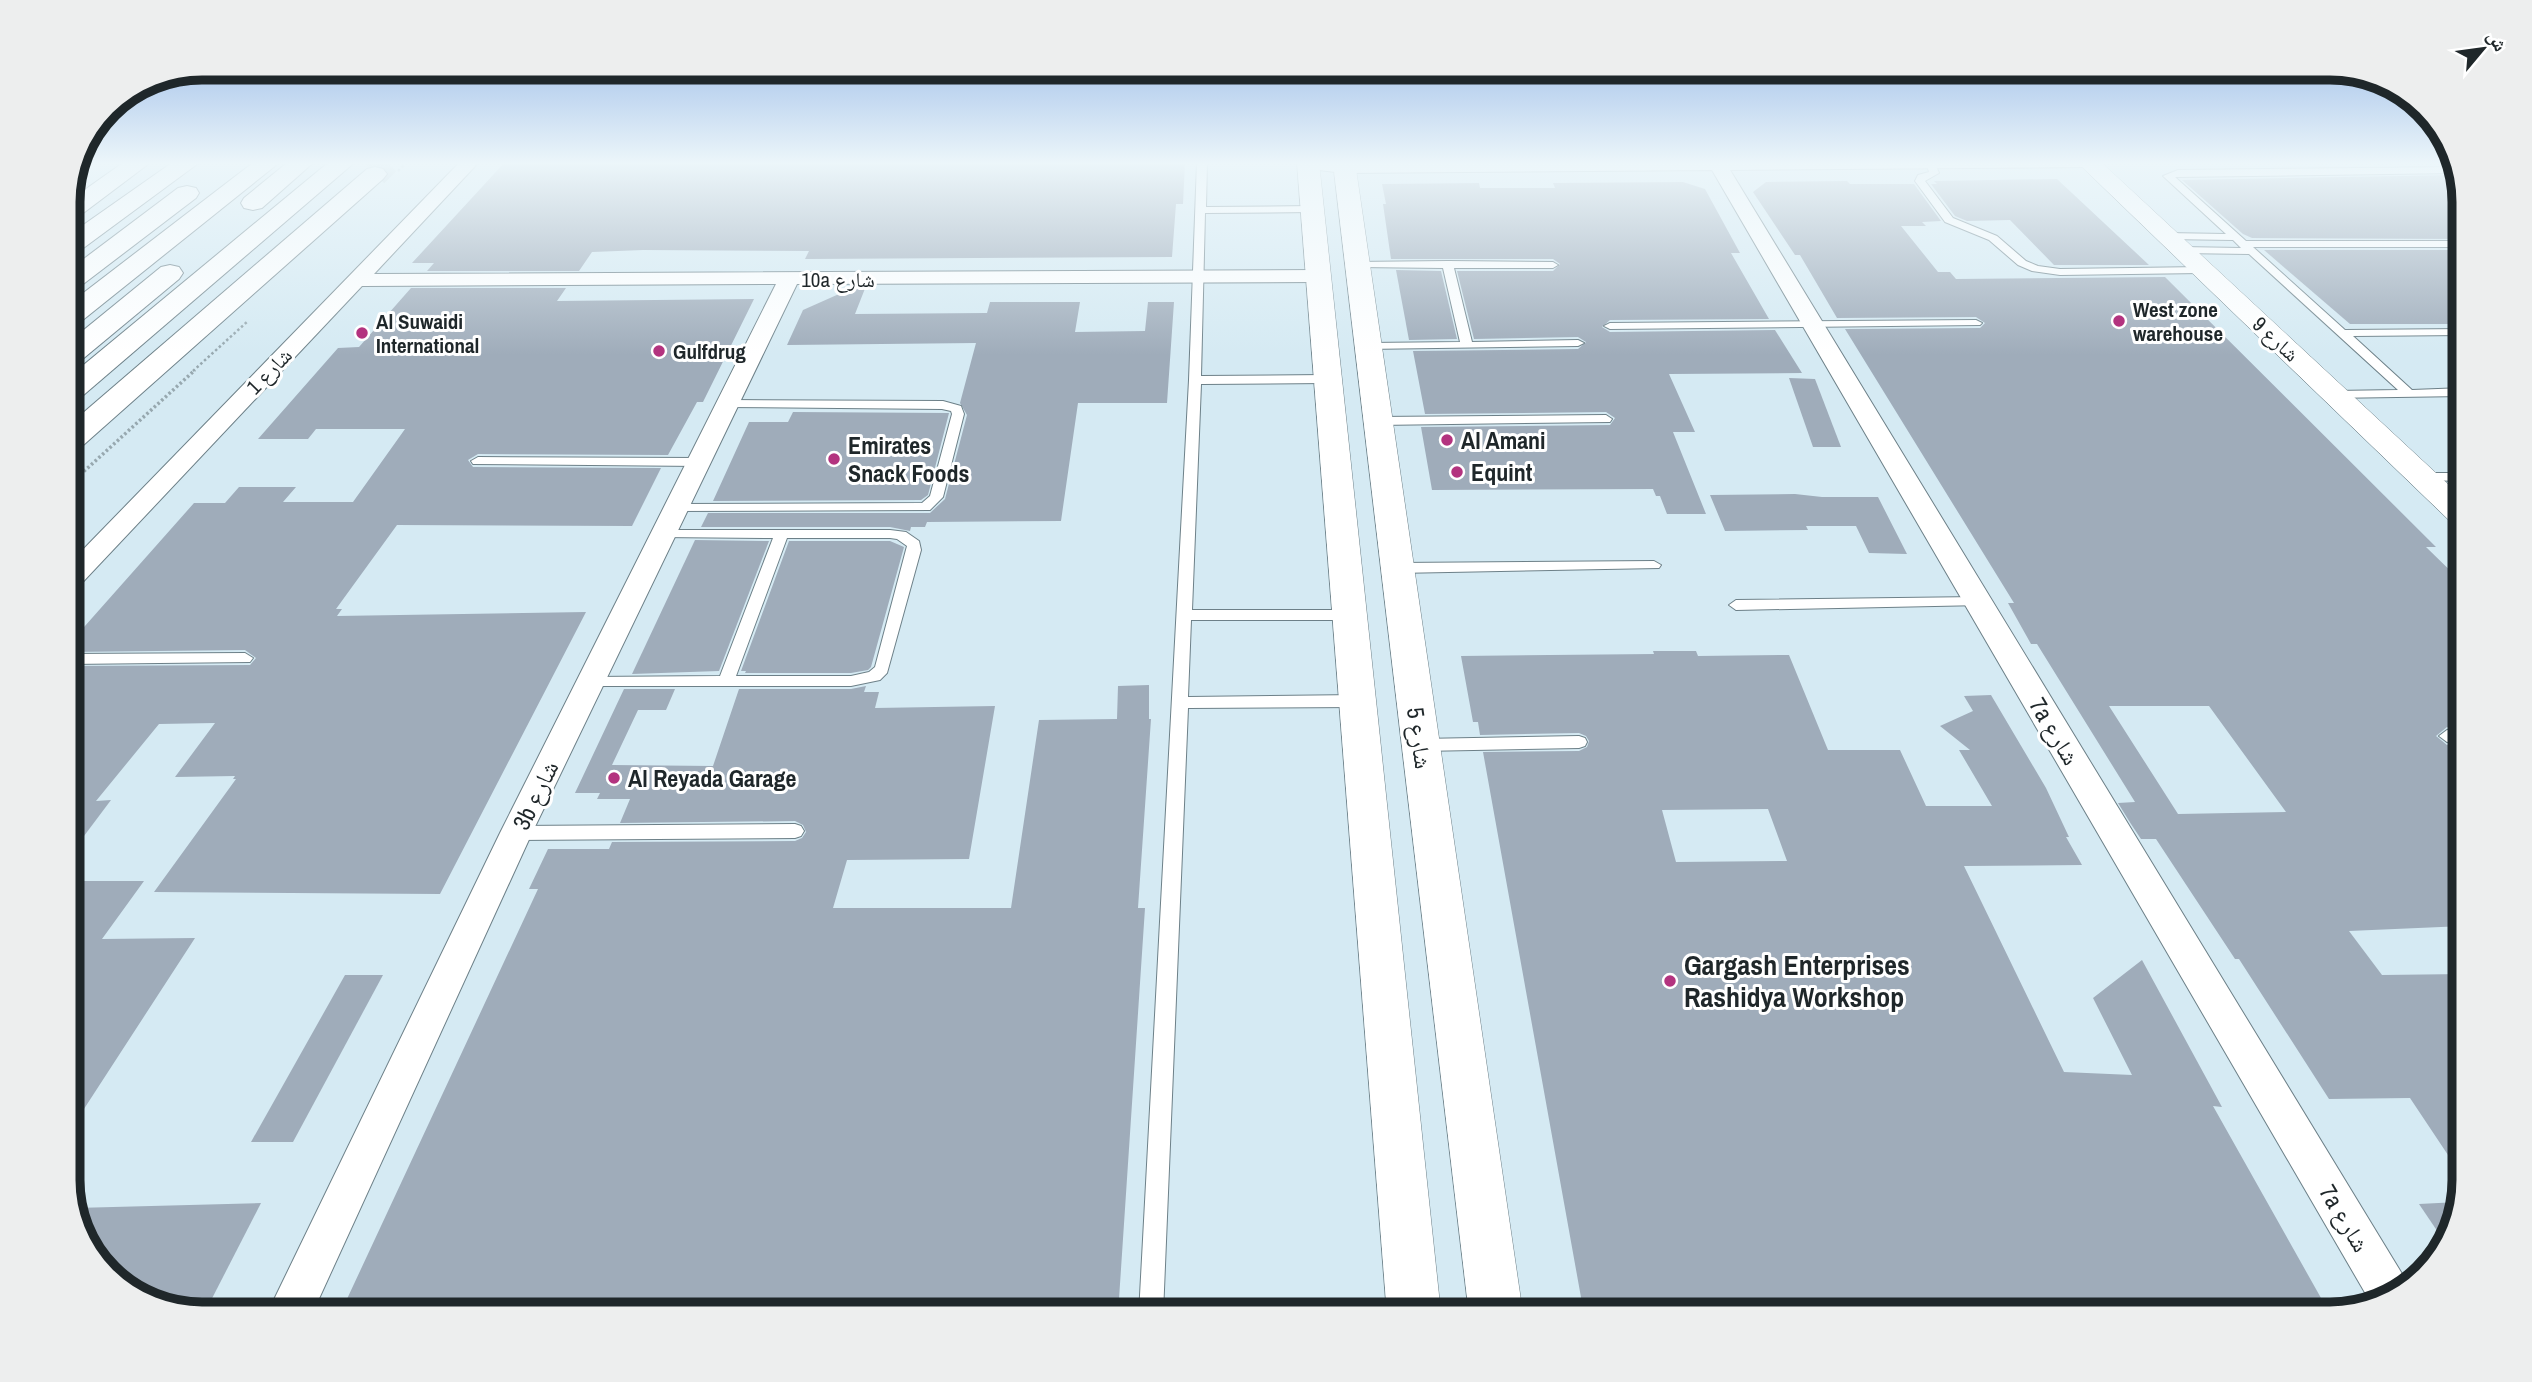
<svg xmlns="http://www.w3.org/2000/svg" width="2532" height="1382" viewBox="0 0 2532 1382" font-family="'Archivo Narrow','Noto Naskh Arabic',sans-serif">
	<rect width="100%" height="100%" fill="#d5eaf3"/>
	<!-- building -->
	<g fill="#9facba" fill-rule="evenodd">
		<path d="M505,162H1185L1183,204H1176L1172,257L805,259L809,251L643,250L592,252L579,271H427L434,263H412Z"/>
		<path d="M2457,175L2463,194V239L2252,238L2243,234L2182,180Z"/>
		<path d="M2057,179L2149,265H2054L2010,220L1967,221L1955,216L1931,184H1937L1934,181Z"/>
		<path d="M1847,181L1850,184H1914L1941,221L1922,222L1926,226H1901L1938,272H1950L1956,279L2165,277L2436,547H2426L2464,584V726L2447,727L2436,736L2447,745L2464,744V926L2349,931L2382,975L2464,974V1179L2410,1098L2329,1099L2239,959H2235L2156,839H2141L2131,824L2118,803L2135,802L2037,644H2031L2008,603H2014L1845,329L1980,328L1985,323L1976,317L1837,318L1800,255H1795L1753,192L1766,182ZM2109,706H2209L2286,812L2178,814Z"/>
		<path d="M1683,182L1705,189L1740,253H1731L1769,319L1610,320L1602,327L1610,332L1775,330L1802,373L1669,374L1695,432H1673L1706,514H1667L1660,496H1656L1653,489L1432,490L1421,427L1610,425L1615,418L1606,412L1425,414L1413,351L1578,349L1586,342L1578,337L1474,339L1457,271H1553L1560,264L1553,259H1391L1383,204H1386L1382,184L1479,183L1480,188H1555L1553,183Z"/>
		<path d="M2463,250L2464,324H2350L2264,250Z"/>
		<path d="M1396,270L1441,271L1457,339L1409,340Z"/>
		<path d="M857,286H866L855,314L987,313L990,302H1080L1075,332L1145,331L1148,302H1174L1167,403H1078L1061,521L927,522L925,527H911L910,531L890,527H701L708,513H930L945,499L967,415L960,403L976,343L787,345L803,310Z"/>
		<path d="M411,288H566L557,301L754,299L703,402H697L668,455L478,454L468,460L473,467L661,468L632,526L397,525L336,609H342L337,616L586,612L440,894L154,892L236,779H233L235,776L175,777L215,723L159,724L96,801L111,800L69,856V666L250,665L256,658L245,650L69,652V644L194,503H225L239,487H296L283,502H353L405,429H316L308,439H258L338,348L359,347Z"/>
		<path d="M1789,378L1815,379L1841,447H1813Z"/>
		<path d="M793,412L949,413L928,495L921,500L713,501L749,422H788Z"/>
		<path d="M1795,494L1822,497H1878L1907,554L1869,553L1856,526H1806L1808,530L1725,531L1710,495Z"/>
		<path d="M695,540L769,541L719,671L632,674Z"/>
		<path d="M789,541H890L904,547L871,667L868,670L851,673H745L746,671H741Z"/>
		<path d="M1653,651H1696L1698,656L1789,655L1828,750H1900L1926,806H1992L1959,750H1970L1940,726L1973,711L1964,696L1991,695L2046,788L2069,837H2066L2082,865L1964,866L2064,1072L2132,1075L2093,998L2142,960L2222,1107L2213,1106L2330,1314H1584L1483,752L1579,751L1587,747L1589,741L1586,736L1579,733L1480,735L1478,722H1473L1461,656L1654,654ZM1768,809L1787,861L1676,862L1662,810Z"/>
		<path d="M1149,685V719H1151L1138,908H1145L1118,1314H340L538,889H529L548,849H609L612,842L795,841L802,838L806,832L803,825L795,821L620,823L630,799H597L600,793H575L624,689H675L666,710H638L612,765L713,766L739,689H851L866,686L864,692H879L875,708L995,706L969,859L847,860L833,908H1011L1039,720L1117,719L1118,686Z"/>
		<path d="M69,881H144L102,939L195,938L69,1132Z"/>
		<path d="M345,975H383L293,1142H251Z"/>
		<path d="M2458,1202L2450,1239L2446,1244L2419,1204Z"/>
		<path d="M261,1203L204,1314L143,1300L91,1254L75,1208Z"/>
	</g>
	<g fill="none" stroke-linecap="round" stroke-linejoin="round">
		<!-- motorway-tunnel -->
		<path stroke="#b1c3cb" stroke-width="26" stroke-dasharray="26 13" stroke-linecap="butt" d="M375,174L387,162"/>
		<defs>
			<g id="service">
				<path d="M1197,162H1207L1206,207L1313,206L1318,209L1313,212L1205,213L1201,376L1327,375L1333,379L1327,383L1201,384L1192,610H1351L1358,615L1351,620H1191L1188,697L1359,695L1367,701L1359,707L1188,708L1163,1314H1139L1189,380Z"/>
				<path d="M1926,162H1934L1939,173L1925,181L1953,218L1997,236L2026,261L2038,266L2060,269L2202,267L2207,270L2202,273L2060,275L2032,271L2018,265L1989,240L1945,222L1915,181L1918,175L1929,172Z"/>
				<path d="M2454,167L2455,173L2175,177L2246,241H2463V247H2253L2345,330L2464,329V335L2353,336L2412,390L2464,388V396L2330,398V392L2334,391L2398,390L2249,254L2181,253L2176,250L2181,247L2241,248L2233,240L2166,239L2161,236L2166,233L2226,234L2163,176L2178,170Z"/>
				<path d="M1448,261L1553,262L1558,265L1553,268H1454L1472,342L1578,340L1584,343L1578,346L1365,349L1363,347L1369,343L1460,342L1443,268L1357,267L1353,266V262Z"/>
				<path d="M1976,320L1982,323L1980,325L1610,329L1604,326L1610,323Z"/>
				<path d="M728,400L943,401L961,406L964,414L943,497L930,510L672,511L670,508L677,504L922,503L930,496L952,414L951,411L942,409L724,407L722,404Z"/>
				<path d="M1606,415L1612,419L1610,422L1377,425L1371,421L1377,417Z"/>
				<path d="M478,457L700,458L707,462L700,466L473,464L471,461Z"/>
				<path d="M2422,473H2464V481L2417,480V474Z"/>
				<path d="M664,530H890L906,532L919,541L921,550L887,673L880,680L851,686H585L583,682L591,677L720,676L773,538L659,537L657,534L659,531ZM787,538H890L897,539L907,546L875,667L869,672L851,676H736Z"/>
				<path d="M1654,561L1661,565L1659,568L1397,573L1390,568L1397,563Z"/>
				<path d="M1978,597L1983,599L1985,602L1983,605L1736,610L1729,605L1736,600Z"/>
				<path d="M245,653L253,658L250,662L69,664V654Z"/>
				<path d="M2464,729V741L2447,742L2439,736L2447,730Z"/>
				<path d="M1579,736L1585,738L1587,742L1585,746L1579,748L1421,751L1415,749L1413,745L1415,741L1421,739Z"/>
				<path d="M795,824L801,826L804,831L801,836L795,838L516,840L510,838L507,833L510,828L516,826Z"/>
			</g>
			<g id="minor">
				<path d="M460,162H479L374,274L1319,270L1326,272L1329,276L1326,280L1319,282L797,284L532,833L312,1314H267L500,833L776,284L362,286L79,586L69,589V564Z"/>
				<path d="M1301,162H2097L2094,166L2088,167L1730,170L2407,1282L2397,1296L2371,1303L1712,170L1344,173L1302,168Z"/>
			</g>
			<g id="tertiary">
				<path d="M1297,162H1319L1441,1314H1387Z"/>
				<path d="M1333,162H1355L1523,1314H1469Z"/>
				<path d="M2077,162H2101L2464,499V527L2453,524Z"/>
			</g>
			<g id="motorway">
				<path d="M124,162H151L78,217L69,219V201Z"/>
				<path d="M173,162H200L78,252L69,255V235Z"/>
				<path d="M254,162H280L79,323L69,325V304Z"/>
				<path d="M288,162H314L262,208L253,210L244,208L241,203L244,198Z"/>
				<path d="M329,162H355L80,398L69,401V377Z"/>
				<path d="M375,167L383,169L387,174L383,179L80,448L69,450V425L367,169Z"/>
				<path d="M187,186L196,188L199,193L196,198L78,288L69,290V270L178,188Z"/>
				<path d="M170,265L179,267L183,273L179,279L79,362L69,365V342L161,267Z"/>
			</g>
		</defs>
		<!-- service casing -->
		<use href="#service" stroke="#6d8088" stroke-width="2"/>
		<!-- minor casing -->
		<use href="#minor" stroke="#6d8088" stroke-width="2"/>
		<!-- tertiary casing -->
		<use href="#tertiary" stroke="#6d8088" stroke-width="1"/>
		<!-- motorway casing -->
		<use href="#motorway" stroke="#6d8088" stroke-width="2"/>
		<!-- path-far1 -->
		<g stroke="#97a8af" stroke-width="2.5" stroke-dasharray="2.5 2.5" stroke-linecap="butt">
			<path d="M398,171L407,162"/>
			<path d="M193,371L248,321"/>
		</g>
		<!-- path -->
		<path stroke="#97a8af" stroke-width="3.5" stroke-dasharray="2.5 2.5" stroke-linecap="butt" d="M69,485L195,370"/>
		<!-- service -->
		<use href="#service" fill="#fff" fill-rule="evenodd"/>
		<!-- minor -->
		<use href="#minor" fill="#fff" fill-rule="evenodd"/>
		<!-- tertiary -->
		<use href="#tertiary" fill="#fff" fill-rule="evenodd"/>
		<!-- motorway -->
		<use href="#motorway" fill="#fff" fill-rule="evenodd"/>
	</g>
	<!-- sky -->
	<linearGradient id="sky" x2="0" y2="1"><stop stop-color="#87ade3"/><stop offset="0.46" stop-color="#ecf6fa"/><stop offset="1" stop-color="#ecf6fa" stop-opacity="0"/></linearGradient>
	<rect width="2532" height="355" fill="url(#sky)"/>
	<!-- markers -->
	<g fill="#b3337f" stroke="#fff" stroke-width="2.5">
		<circle cx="2119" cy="321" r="7"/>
		<circle cx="362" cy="333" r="7"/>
		<circle cx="659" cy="351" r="7"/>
		<circle cx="1447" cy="440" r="7"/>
		<circle cx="834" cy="459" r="7"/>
		<circle cx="1457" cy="472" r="7"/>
		<circle cx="614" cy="778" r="7"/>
		<circle cx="1670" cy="981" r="7"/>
	</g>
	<g text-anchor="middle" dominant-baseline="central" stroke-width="6" stroke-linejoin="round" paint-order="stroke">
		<!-- far-street labels -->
		<g font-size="21" fill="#1f272a" stroke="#fff">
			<text x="838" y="279">10a شارع</text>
			<text transform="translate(2276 339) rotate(43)">شارع 9</text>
			<text transform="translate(269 371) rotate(-46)">شارع 1</text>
		</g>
		<!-- far-poi labels -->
		<g font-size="21" font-weight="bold" fill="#1f272a" stroke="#fff" text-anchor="start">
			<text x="2133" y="309">West zone<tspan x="2133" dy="24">warehouse</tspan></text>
			<text x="376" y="321">Al Suwaidi<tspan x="376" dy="24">International</tspan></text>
			<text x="673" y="351">Gulfdrug</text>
		</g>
		<!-- poi labels -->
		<g font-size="24" font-weight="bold" fill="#1f272a" stroke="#fff" text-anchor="start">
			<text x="1461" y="440">Al Amani</text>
			<text x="848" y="445">Emirates<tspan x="848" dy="28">Snack Foods</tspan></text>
			<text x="1471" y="472">Equint</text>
			<text x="628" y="778">Al Reyada Garage</text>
		</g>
		<!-- street labels -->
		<g font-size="24" fill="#1f272a" stroke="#fff">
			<text transform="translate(2055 731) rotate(59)">7a شارع</text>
			<text transform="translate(1420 738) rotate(82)">شارع 5</text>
			<text transform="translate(535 795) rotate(-64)">3b شارع</text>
			<text transform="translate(2345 1218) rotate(59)">7a شارع</text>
		</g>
		<!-- near-poi labels -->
		<g font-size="28" font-weight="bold" fill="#1f272a" stroke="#fff" text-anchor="start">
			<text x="1684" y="965">Gargash Enterprises<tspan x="1684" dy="32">Rashidya Workshop</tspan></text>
		</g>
	</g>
	<!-- crop -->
	<path d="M0 0H2532V1382H0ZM202 80H2330A122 122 0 0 1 2452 202V1180A122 122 0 0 1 2330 1302H202A122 122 0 0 1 80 1180V202A122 122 0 0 1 202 80Z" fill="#edeeee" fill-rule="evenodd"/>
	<path fill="none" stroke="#1f272a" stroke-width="9" d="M202 80H2330A122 122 0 0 1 2452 202V1180A122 122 0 0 1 2330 1302H202A122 122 0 0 1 80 1180V202A122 122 0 0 1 202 80Z"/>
	<!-- north arrow -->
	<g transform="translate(2483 49) rotate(61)" stroke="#ffffff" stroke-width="5" paint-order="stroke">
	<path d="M0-5L12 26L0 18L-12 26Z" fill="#1f272a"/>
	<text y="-10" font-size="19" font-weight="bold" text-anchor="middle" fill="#1f272a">ش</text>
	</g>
</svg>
